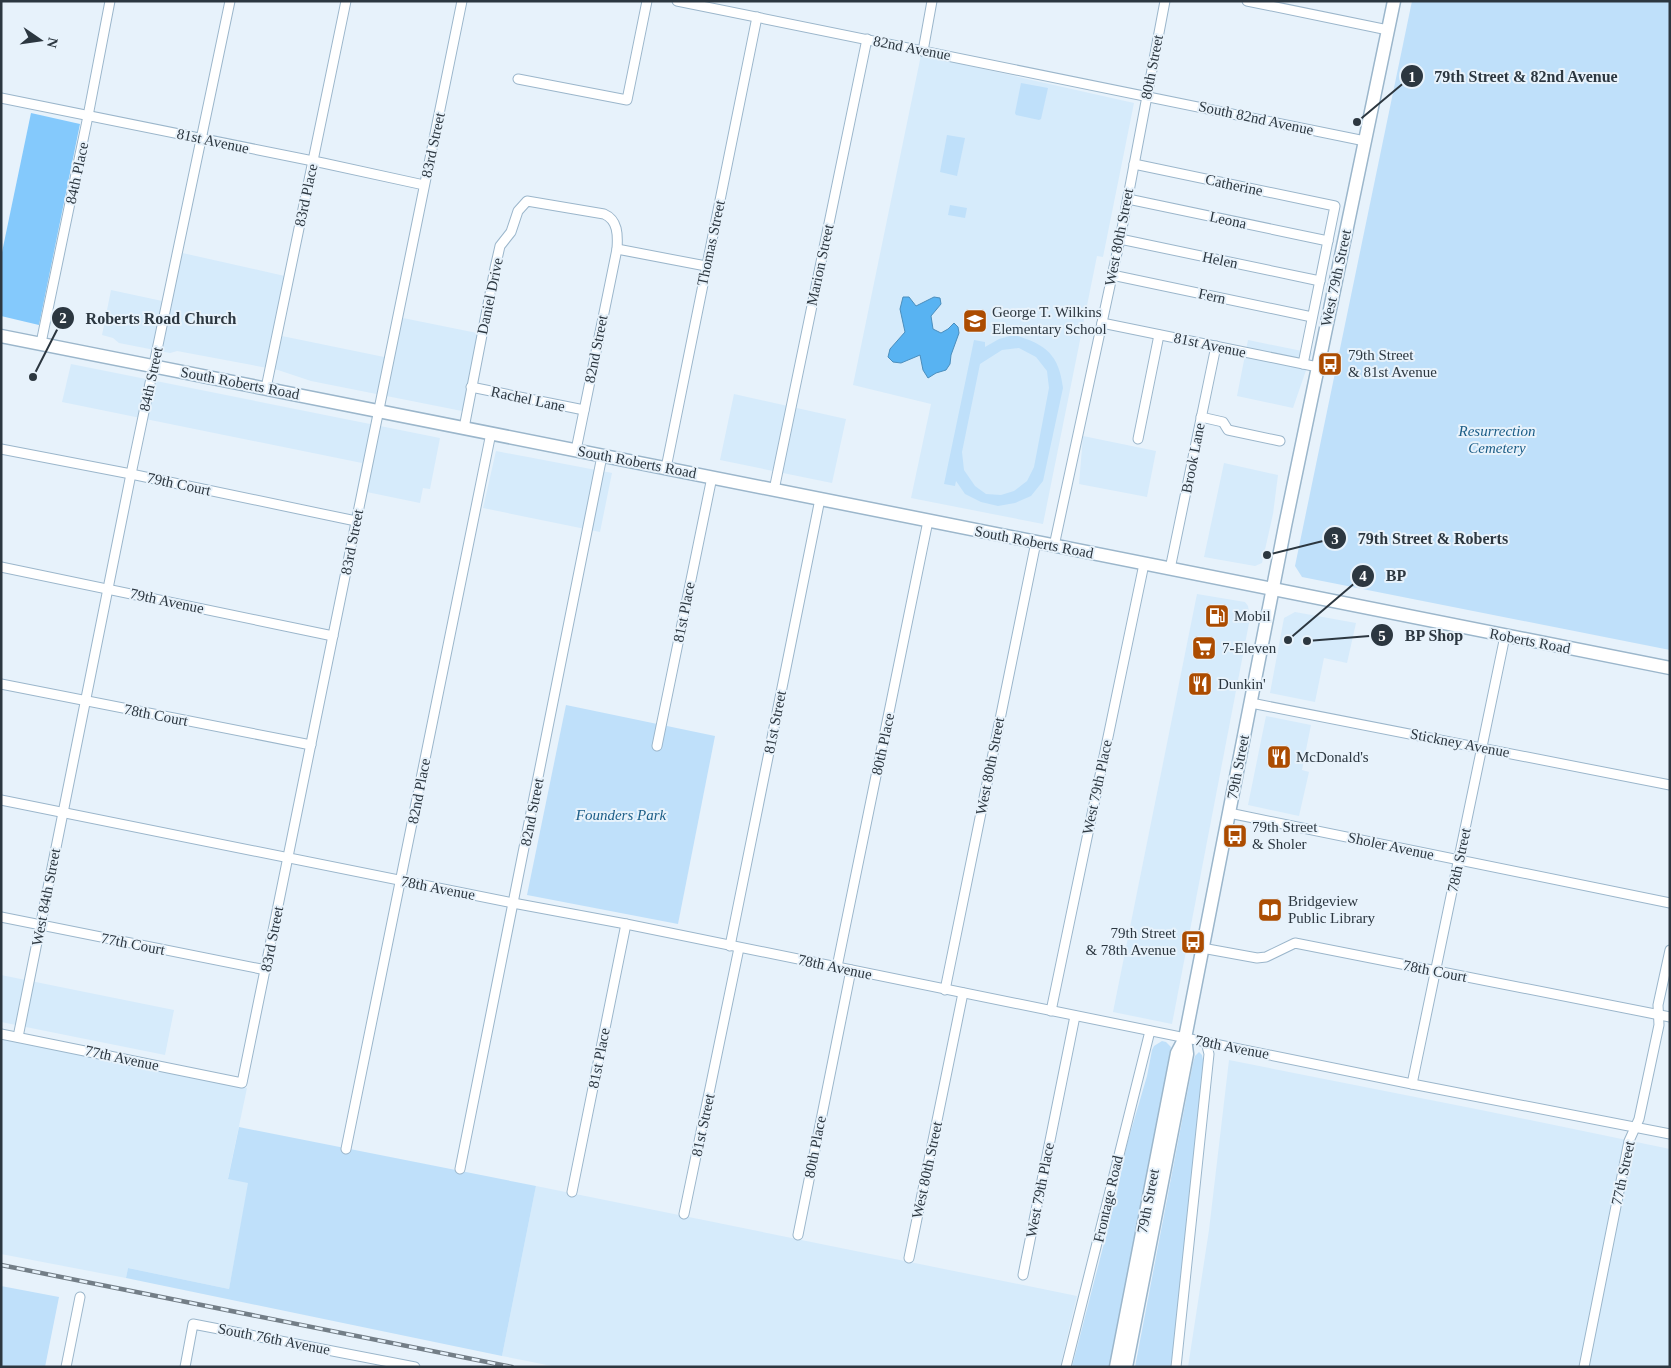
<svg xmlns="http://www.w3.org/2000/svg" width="1671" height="1368" viewBox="0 0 1671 1368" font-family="'Times New Roman',serif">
	<rect width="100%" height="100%" fill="#e7f2fb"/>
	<!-- built -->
	<g fill="#d6ebfb">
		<path d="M921,55L1134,103L1103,257L1097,256L1043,524L911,498L931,404L853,385Z"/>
		<path d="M178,252L289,277L277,335L389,358L398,317L482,334L467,412L311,381L278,370L177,351L170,353L119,343L113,338L102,335L111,290L167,302Z"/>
		<path d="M1248,340L1312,353L1293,408L1237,396Z"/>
		<path d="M71,364L440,438L430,489L423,488L420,503L357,490L362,463L62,402Z"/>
		<path d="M734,394L846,419L832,483L720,460Z"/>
		<path d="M1083,436L1156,451L1147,497L1079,484Z"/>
		<path d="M496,451L612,473L600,532L483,508Z"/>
		<path d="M1224,463L1278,475L1273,514L1262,563L1255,566L1204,557Z"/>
		<path d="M1197,594L1245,602L1248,606L1250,618L1172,1024L1113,1012Z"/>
		<path d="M1295,612L1356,623L1347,663L1324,658L1315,702L1270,693L1284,618Z"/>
		<path d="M1266,716L1311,725L1302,770L1309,772L1299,816L1248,805Z"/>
		<path d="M1,975L174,1010L165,1055L1,1022Z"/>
		<path d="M1,1038L247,1088L228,1178L249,1182L229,1289L128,1268L126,1278L1,1254Z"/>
		<path d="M1229,1060L1481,1110L1670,1149V1367H1188L1209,1230Z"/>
		<path d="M536,1186L1077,1296L1060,1367H557L502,1356Z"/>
	</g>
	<!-- green -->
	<g fill="#bfe0fa" fill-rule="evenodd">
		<path d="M1412,1H1670V650L1302,577L1295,566Z"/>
		<path d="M1021,83L1048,88L1041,119L1039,120L1016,115L1015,113Z"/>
		<path d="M947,135L965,138L957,176L940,172Z"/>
		<path d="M950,205L967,208L965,218L948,215Z"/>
		<path d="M1014,335C1045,344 1059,354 1063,388L1043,481L1031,496L1015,503L998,506L981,502L965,494L956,481L955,486L944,484L974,340L985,342V347L999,339ZM1019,348L1036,357L1047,371L1049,388L1034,467L1027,481L1014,491L1001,495L986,494L975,486L964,470L962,452L980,364L1002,350Z"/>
		<path d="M566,705L715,736L678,924L527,895Z"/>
		<path d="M1162,1041L1166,1042L1171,1047L1109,1367H1072L1117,1193L1127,1144L1147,1076L1152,1050L1154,1046Z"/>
		<path d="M1199,1052L1202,1055L1204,1065L1171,1367H1135L1193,1063L1195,1056Z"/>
		<path d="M239,1127L536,1186L502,1356L126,1278L128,1268L229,1289L248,1183L228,1179Z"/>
		<path d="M1,1286L59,1297L45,1367H1Z"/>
	</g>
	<!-- forest -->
	<path fill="#84c9fc" d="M31,113L80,124L39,325L1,316V257Z"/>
	<!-- water -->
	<path fill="#58b3f2" stroke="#4b8ebd" d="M903,297H909L916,306L934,297L940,298L941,304L931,316L933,329L941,333L948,329L954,323L958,327L959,333L951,355L950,364L946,370L936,373L928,378L923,370L920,355L901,363L893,362L888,357L890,349L905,332L900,309Z"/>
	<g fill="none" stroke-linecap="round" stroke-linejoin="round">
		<defs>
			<g id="street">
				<path d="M677,1L1365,141"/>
				<path d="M1247,1L1388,30"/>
				<path d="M923,51L932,1"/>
				<path d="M518,79L627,100L647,1"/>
				<path d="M1,98L323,163L424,185"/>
				<path d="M1134,164L1335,206L1303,364"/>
				<path d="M1128,199L1328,241"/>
				<path d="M1120,239L1320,281"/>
				<path d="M617,249L706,266"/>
				<path d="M1112,275L1312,317"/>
				<path d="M1102,323L1318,367"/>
				<path d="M41,343L88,116L110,1"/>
				<path d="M471,387L584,410"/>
				<path d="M266,388L346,1"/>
				<path d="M1201,417L1223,422L1228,430L1280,441"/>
				<path d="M464,428L495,268L500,246L511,232L518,211L527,201L604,214C618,220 618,235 617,249L576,450"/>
				<path d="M1138,439L1159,335"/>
				<path d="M1,449L131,474L356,521"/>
				<path d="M666,468L757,17"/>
				<path d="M774,490L867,39"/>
				<path d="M1054,546L1120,239L1165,1"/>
				<path d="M1,567L333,636"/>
				<path d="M1170,569L1216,346"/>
				<path d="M1,684L311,745"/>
				<path d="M1251,703L1670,785"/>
				<path d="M657,746L712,477"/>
				<path d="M1,800L513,903L626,924L1412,1084L1670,1134"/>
				<path d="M1229,813L1670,903"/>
				<path d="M1,917L266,970"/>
				<path d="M730,946L820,499"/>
				<path d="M1202,948L1257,958L1266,957L1295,943L1670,1017"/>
				<path d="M837,967L928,521"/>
				<path d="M945,990L1036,542"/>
				<path d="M1051,1011L1144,564"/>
				<path d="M1,1034L242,1083L462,1"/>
				<path d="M18,1037L131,474L230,1"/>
				<path d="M1412,1084L1505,636"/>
				<path d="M346,1149L491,433"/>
				<path d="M460,1169L602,456"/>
				<path d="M572,1192L626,924"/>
				<path d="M684,1214L739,948"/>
				<path d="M798,1235L851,970"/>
				<path d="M909,1258L963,993"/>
				<path d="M1023,1275L1075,1016"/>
				<path d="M66,1367L80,1297"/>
				<path d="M185,1367L193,1324L415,1367"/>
				<path d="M1066,1367L1150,1031"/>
				<path d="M1176,1367L1209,1054L1206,1042"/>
				<path d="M1584,1367L1629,1141L1639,1119L1659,1025L1658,1005L1670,950"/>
			</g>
			<g id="secondary">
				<path d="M1,336L1670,668"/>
				<path d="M1116,1367L1177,1053L1185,1038L1285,526L1394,1"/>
				<path d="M1126,1367L1187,1054L1185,1038"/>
			</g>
		</defs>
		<!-- street casing -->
		<use href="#street" stroke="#9bb6cb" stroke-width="11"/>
		<!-- secondary casing -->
		<use href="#secondary" stroke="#9bb6cb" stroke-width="15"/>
		<!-- street -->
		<use href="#street" stroke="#fff" stroke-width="9"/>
		<!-- secondary -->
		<use href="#secondary" stroke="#fff" stroke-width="12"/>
		<defs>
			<path id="rail" d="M1,1265L512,1367"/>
		</defs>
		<!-- rail casing -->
		<use href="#rail" stroke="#737e87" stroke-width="4.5"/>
		<!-- rail -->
		<use href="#rail" stroke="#e7f2fb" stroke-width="2.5" stroke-dasharray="8" stroke-linecap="butt"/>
	</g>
	<!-- icons -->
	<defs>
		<symbol id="school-square" viewBox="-11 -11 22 22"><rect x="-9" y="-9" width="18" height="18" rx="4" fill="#ac4c01" stroke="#e7f2fb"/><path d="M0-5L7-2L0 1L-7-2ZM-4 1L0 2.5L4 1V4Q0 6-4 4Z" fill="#fff"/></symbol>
		<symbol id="bus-square" viewBox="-11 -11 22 22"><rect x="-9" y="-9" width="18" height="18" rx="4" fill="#ac4c01" stroke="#e7f2fb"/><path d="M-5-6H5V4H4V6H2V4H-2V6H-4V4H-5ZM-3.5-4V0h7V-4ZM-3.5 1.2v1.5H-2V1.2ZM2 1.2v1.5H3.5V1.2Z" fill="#fff"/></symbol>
		<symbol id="fuel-square" viewBox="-11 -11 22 22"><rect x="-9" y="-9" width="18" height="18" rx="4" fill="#ac4c01" stroke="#e7f2fb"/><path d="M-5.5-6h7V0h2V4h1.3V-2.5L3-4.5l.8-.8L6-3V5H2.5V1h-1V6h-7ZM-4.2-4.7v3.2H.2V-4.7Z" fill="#fff"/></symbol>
		<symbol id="supermarket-square" viewBox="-11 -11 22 22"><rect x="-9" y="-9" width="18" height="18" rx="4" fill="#ac4c01" stroke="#e7f2fb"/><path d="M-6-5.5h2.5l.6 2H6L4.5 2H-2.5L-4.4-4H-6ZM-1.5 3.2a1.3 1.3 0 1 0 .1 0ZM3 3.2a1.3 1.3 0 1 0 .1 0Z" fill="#fff"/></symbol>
		<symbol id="restaurant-square" viewBox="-11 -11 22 22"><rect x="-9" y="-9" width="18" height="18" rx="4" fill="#ac4c01" stroke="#e7f2fb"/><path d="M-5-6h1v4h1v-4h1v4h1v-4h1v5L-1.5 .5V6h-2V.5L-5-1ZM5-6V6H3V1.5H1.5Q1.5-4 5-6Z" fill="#fff"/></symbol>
		<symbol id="library-square" viewBox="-11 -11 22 22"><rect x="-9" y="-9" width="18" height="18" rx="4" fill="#ac4c01" stroke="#e7f2fb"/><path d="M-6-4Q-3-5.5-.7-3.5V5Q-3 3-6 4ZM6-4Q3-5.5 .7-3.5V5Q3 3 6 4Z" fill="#fff"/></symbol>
	</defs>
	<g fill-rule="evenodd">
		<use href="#school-square" x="961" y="307" width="28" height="28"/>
		<use href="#bus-square" x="1316" y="350" width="28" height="28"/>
		<use href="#fuel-square" x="1203" y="602" width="28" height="28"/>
		<use href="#supermarket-square" x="1190" y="634" width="28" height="28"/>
		<use href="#restaurant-square" x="1186" y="670" width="28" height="28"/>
		<use href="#restaurant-square" x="1265" y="743" width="28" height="28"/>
		<use href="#bus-square" x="1221" y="822" width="28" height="28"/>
		<use href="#library-square" x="1256" y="896" width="28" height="28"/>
		<use href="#bus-square" x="1179" y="928" width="28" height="28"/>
	</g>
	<g text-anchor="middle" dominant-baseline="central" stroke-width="4" stroke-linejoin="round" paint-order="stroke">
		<!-- street labels -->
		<g font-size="15" fill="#2c3740" stroke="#e7f2fb">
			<text transform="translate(912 48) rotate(11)">82nd Avenue</text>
			<text transform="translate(1152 67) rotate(-79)">80th Street</text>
			<text transform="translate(1256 118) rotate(12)">South 82nd Avenue</text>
			<text transform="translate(213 141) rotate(12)">81st Avenue</text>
			<text transform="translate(433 145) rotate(-78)">83rd Street</text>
			<text transform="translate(77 173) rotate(-78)">84th Place</text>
			<text transform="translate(1234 185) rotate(12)">Catherine</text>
			<text transform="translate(306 195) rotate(-78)">83rd Place</text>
			<text transform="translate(1228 220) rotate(12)">Leona</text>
			<text transform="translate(1119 237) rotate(-79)">West 80th Street</text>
			<text transform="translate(711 243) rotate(-78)">Thomas Street</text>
			<text transform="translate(1220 260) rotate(12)">Helen</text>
			<text transform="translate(820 265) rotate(-78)">Marion Street</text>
			<text transform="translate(1336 278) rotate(-78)">West 79th Street</text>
			<text transform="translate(490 296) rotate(-78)">Daniel Drive</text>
			<text transform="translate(1212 296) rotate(12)">Fern</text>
			<text transform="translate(1210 345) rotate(12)">81st Avenue</text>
			<text transform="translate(596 349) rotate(-79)">82nd Street</text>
			<text transform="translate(151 379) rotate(-78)">84th Street</text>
			<text transform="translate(240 383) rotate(11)">South Roberts Road</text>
			<text transform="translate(528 399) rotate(12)">Rachel Lane</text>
			<text transform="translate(1193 458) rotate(-79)">Brook Lane</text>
			<text transform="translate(637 462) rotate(11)">South Roberts Road</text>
			<text transform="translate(179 484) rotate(12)">79th Court</text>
			<text transform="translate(352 542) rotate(-79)">83rd Street</text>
			<text transform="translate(1034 542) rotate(11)">South Roberts Road</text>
			<text transform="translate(167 601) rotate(12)">79th Avenue</text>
			<text transform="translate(684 612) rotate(-79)">81st Place</text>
			<text transform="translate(1530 641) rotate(11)">Roberts Road</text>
			<text transform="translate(156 715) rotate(11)">78th Court</text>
			<text transform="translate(775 722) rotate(-79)">81st Street</text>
			<text transform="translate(1460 743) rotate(11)">Stickney Avenue</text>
			<text transform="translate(883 744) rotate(-78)">80th Place</text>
			<text transform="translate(990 766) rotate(-79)">West 80th Street</text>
			<text transform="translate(1238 767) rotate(-79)">79th Street</text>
			<text transform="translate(1097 787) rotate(-78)">West 79th Place</text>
			<text transform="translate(419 791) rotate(-79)">82nd Place</text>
			<text transform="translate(532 812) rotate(-79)">82nd Street</text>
			<text transform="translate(1391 846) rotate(12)">Sholer Avenue</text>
			<text transform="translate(1459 860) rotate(-78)">78th Street</text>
			<text transform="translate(438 888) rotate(11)">78th Avenue</text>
			<text transform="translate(46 897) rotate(-79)">West 84th Street</text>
			<text transform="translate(272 939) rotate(-79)">83rd Street</text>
			<text transform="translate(133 944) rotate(11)">77th Court</text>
			<text transform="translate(835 967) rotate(12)">78th Avenue</text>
			<text transform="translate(1435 971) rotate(11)">78th Court</text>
			<text transform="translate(1232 1047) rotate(11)">78th Avenue</text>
			<text transform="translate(122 1058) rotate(12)">77th Avenue</text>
			<text transform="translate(599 1058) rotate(-79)">81st Place</text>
			<text transform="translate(703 1125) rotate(-78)">81st Street</text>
			<text transform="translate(815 1147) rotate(-79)">80th Place</text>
			<text transform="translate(927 1170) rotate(-78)">West 80th Street</text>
			<text transform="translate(1623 1173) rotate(-78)">77th Street</text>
			<text transform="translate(1040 1190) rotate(-79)">West 79th Place</text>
			<text transform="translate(1108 1199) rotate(-77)">Frontage Road</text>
			<text transform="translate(1148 1201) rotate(-79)">79th Street</text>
			<text transform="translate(274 1339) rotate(11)">South 76th Avenue</text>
		</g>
		<!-- poi labels -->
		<g font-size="15" fill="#2c3740" stroke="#e7f2fb" text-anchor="start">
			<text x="992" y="312">George T. Wilkins<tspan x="992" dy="17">Elementary School</tspan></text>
			<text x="1348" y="355">79th Street<tspan x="1348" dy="17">&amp; 81st Avenue</tspan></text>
			<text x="1234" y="616">Mobil</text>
			<text x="1222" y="648">7-Eleven</text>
			<text x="1218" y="684">Dunkin'</text>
			<text x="1296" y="757">McDonald's</text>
			<text x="1252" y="827">79th Street<tspan x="1252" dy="17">&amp; Sholer</tspan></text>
			<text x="1288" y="901">Bridgeview<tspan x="1288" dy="17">Public Library</tspan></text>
			<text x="1176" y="933" text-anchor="end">79th Street<tspan x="1176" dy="17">&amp; 78th Avenue</tspan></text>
		</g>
		<!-- park labels -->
		<g font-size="15" font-style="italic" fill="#1b5d87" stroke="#e7f2fb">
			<text x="1497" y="431">Resurrection<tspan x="1497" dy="17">Cemetery</tspan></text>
			<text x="621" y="815">Founders Park</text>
		</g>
	</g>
	<!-- callouts -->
	<path fill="none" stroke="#2c3740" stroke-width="2" d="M1357 122L1412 76M33 377L63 318M1267 555L1335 538M1288 640L1363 576M1307 641L1382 635"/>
	<g fill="#2c3740" stroke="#e7f2fb" stroke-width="2">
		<circle cx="1357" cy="122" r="5"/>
		<circle cx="33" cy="377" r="5"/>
		<circle cx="1267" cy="555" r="5"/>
		<circle cx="1288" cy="640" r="5"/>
		<circle cx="1307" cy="641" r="5"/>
		<circle cx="1412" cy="76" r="12"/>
		<circle cx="63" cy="318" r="12"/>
		<circle cx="1335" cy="538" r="12"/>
		<circle cx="1363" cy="576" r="12"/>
		<circle cx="1382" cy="635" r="12"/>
	</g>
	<g font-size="15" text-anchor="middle" font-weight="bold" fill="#fff">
		<text x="1412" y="82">1</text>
		<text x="63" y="323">2</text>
		<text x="1335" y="544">3</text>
		<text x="1363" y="581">4</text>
		<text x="1382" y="641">5</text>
	</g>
	<g font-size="16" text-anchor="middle" font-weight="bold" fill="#2c3740" stroke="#e7f2fb" stroke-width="4" stroke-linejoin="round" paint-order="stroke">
		<text x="1526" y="82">79th Street &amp; 82nd Avenue</text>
		<text x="161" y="324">Roberts Road Church</text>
		<text x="1433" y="544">79th Street &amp; Roberts</text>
		<text x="1396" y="581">BP</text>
		<text x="1434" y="641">BP Shop</text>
	</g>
	<!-- border -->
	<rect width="1671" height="1368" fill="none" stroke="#2c3740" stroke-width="5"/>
	<!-- north arrow -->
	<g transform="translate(40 40) rotate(103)" stroke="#e7f2fb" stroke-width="4" paint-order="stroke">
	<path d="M0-4L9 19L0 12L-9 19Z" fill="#2c3740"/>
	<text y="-8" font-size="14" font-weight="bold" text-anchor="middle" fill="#2c3740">N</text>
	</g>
</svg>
